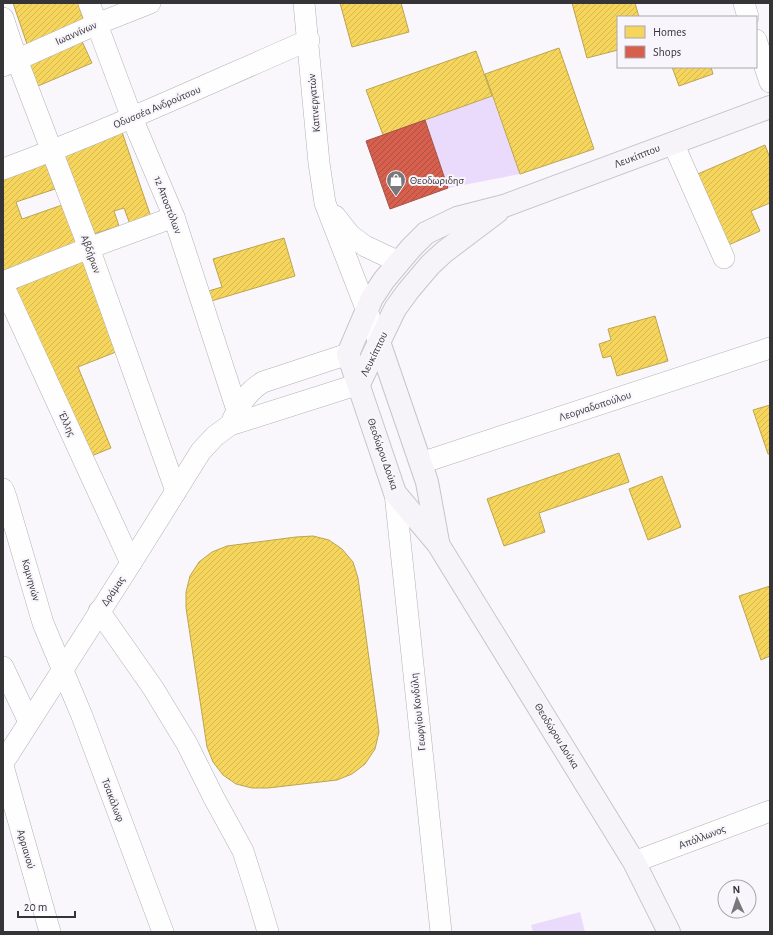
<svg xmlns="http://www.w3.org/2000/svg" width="773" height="935" viewBox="0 0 773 935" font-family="'Alegreya Sans',sans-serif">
	<defs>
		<pattern id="homes-hatch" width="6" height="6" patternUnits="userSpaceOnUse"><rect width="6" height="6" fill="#f6d55c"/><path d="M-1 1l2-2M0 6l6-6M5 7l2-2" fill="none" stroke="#d4b751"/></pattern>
		<pattern id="shops-hatch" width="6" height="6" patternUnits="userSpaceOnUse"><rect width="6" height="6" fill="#d6604d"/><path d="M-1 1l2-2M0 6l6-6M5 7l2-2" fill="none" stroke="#ae5041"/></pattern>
	</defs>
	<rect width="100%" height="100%" fill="#f9f7fb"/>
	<!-- green -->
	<g fill="#eadbfc">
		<path d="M492,96L520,174L448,188L425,120Z"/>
		<path d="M580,912L585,932H533L531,925Z"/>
	</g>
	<!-- homes -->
	<g fill="url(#homes-hatch)" stroke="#bca551">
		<path d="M13,3H78L86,28L28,47Z"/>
		<path d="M340,3H401L409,32L352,47Z"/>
		<path d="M572,3H635L639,17H618V50L587,58Z"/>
		<path d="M80,37L92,63L38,86L26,60Z"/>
		<path d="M559,48L594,149L520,174L485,74Z"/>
		<path d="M476,51L492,96L383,135L366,90Z"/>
		<path d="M672,67H711L713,74L679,86Z"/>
		<path d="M122,132L152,220L131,227L124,208L114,211L119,226L87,236L59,152Z"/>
		<path d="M765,145L770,158V203L751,211L760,231L724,247L693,176Z"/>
		<path d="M45,162L55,189L16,202L22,219L65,204L79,244L3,271V176Z"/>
		<path d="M284,238L295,276L208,302L205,292L222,287L213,259Z"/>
		<path d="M83,258L121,350L78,367L111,448L84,459L13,287Z"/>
		<path d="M655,316L668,361L617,376L611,356L603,358L599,344L611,340L608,329Z"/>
		<path d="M770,405V454H768L753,410Z"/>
		<path d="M619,453L629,482L539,513L545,532L504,546L487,499Z"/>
		<path d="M662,476L681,527L648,540L629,489Z"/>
		<path d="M313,536L329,540L342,549L353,562L358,578L379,732L375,749L365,764L352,774L337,780L268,788H252L236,784L223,775L213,762L207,747L186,608V592L190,576L199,562L212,552L227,546L296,537Z"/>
		<path d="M770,586V656L761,660L739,596Z"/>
	</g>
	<!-- shops -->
	<path fill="url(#shops-hatch)" stroke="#a65346" d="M425,120L448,188L390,209L366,141Z"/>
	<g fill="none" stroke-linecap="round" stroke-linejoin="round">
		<defs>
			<g id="minor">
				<path d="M89,3L132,118L174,217L237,410"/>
				<path d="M304,3L319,163L325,203L379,342"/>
				<path d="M744,3L748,17"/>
				<path d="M3,18L17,60L89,248L176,491"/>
				<path d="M756,40L770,82"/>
				<path d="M3,66L97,24L150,3"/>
				<path d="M673,143L724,258"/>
				<path d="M3,169C107,131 207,84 309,40"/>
				<path d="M335,216L350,235L365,246L399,262"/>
				<path d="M3,282L89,248L174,217"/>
				<path d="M3,285L131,563"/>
				<path d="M233,419C240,404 248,391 263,382L348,354"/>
				<path d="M421,463L770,348"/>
				<path d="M3,489L6,497L43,623L82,716L163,932"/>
				<path d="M395,493L441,932"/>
				<path d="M99,611L153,688L187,744L214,798L243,851L258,898L268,932"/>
				<path d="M3,667L29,722"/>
				<path d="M3,763L131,563L201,451L215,436L230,425L359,384"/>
				<path d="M3,766L50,932"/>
				<path d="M634,862L770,811"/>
			</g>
			<g id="major">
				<path d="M379,342L427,482L438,542"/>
				<path d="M359,384L395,309L408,291L430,265L444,252L497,212"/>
				<path d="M669,932L634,862L438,544L395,493L348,354L372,298L384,280L411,248L426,233L457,218L504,206L770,107"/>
			</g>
		</defs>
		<!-- minor casing -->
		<use href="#minor" stroke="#b2b1b4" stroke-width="22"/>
		<!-- major casing -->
		<use href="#major" stroke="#c8c4cd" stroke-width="24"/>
		<!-- minor -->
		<use href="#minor" stroke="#fefefe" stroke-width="21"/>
		<!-- major -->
		<use href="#major" stroke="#f6f4f9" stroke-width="22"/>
	</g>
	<!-- icons -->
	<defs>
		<symbol id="shop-pin" viewBox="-11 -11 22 30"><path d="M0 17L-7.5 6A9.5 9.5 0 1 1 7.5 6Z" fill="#7a787b" stroke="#f8f6fc"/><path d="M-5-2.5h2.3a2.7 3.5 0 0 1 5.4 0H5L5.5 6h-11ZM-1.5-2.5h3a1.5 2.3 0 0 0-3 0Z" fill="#fff"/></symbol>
	</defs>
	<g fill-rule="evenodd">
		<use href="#shop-pin" x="385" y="169" width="22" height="30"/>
	</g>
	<g text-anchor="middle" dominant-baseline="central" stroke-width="4" stroke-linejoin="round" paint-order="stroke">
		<!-- street labels -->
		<g font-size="11" fill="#353436" stroke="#f8f6fc">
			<text transform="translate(76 33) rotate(-24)">Ιωαννίνων</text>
			<text transform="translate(314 103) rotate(-95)">Καπνεργατών</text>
			<text transform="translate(157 107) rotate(-23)">Οδυσσέα Ανδρούτσου</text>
			<text transform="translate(637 156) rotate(-21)">Λευκίππου</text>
			<text transform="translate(168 205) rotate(69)">12 Αποστόλων</text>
			<text transform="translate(91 254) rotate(70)">Αβδήρων</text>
			<text transform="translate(374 354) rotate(-64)">Λευκίππου</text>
			<text transform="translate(595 406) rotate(-18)">Λεορναδοπούλου</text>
			<text transform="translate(67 424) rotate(65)">Έλλης</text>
			<text transform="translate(383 454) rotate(71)">Θεοδώρου Δούκα</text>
			<text transform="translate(31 580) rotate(74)">Κομνηνών</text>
			<text transform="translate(113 591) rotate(-56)">Δράμας</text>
			<text transform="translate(418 712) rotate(-96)">Γεωργίου Κονδύλη</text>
			<text transform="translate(557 736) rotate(58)">Θεοδώρου Δούκα</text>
			<text transform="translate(113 800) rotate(69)">Τσακάλωφ</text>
			<text transform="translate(702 837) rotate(-21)">Απόλλωνος</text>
			<text transform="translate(26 849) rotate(74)">Αρριανού</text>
		</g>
		<!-- poi labels -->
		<g font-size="11" fill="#353436" stroke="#f8f6fc" text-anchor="start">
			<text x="410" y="180">Θεοδωριδησ</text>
		</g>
	</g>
	<!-- border -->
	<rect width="773" height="935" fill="none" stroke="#353436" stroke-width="8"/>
	<!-- legend -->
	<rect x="617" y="16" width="140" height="52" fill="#f8f6fc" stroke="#aaa8ad"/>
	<rect x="625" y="26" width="20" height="12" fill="#f6d55c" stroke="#aaa8ad"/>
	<text x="653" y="36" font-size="12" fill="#353436">Homes</text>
	<rect x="625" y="46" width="20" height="12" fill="#d6604d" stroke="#aaa8ad"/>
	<text x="653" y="56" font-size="12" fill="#353436">Shops</text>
	<!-- north arrow -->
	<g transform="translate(737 899) rotate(357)"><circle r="19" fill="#f8f6fc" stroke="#aaa8ad"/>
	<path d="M0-3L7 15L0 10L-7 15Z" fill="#7a787b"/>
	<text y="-6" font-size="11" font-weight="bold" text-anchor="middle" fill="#353436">N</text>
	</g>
	<!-- scale -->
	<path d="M18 911v6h57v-6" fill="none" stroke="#353436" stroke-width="2"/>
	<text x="24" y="911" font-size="12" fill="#353436" stroke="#f8f6fc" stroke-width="3" paint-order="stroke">20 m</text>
</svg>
